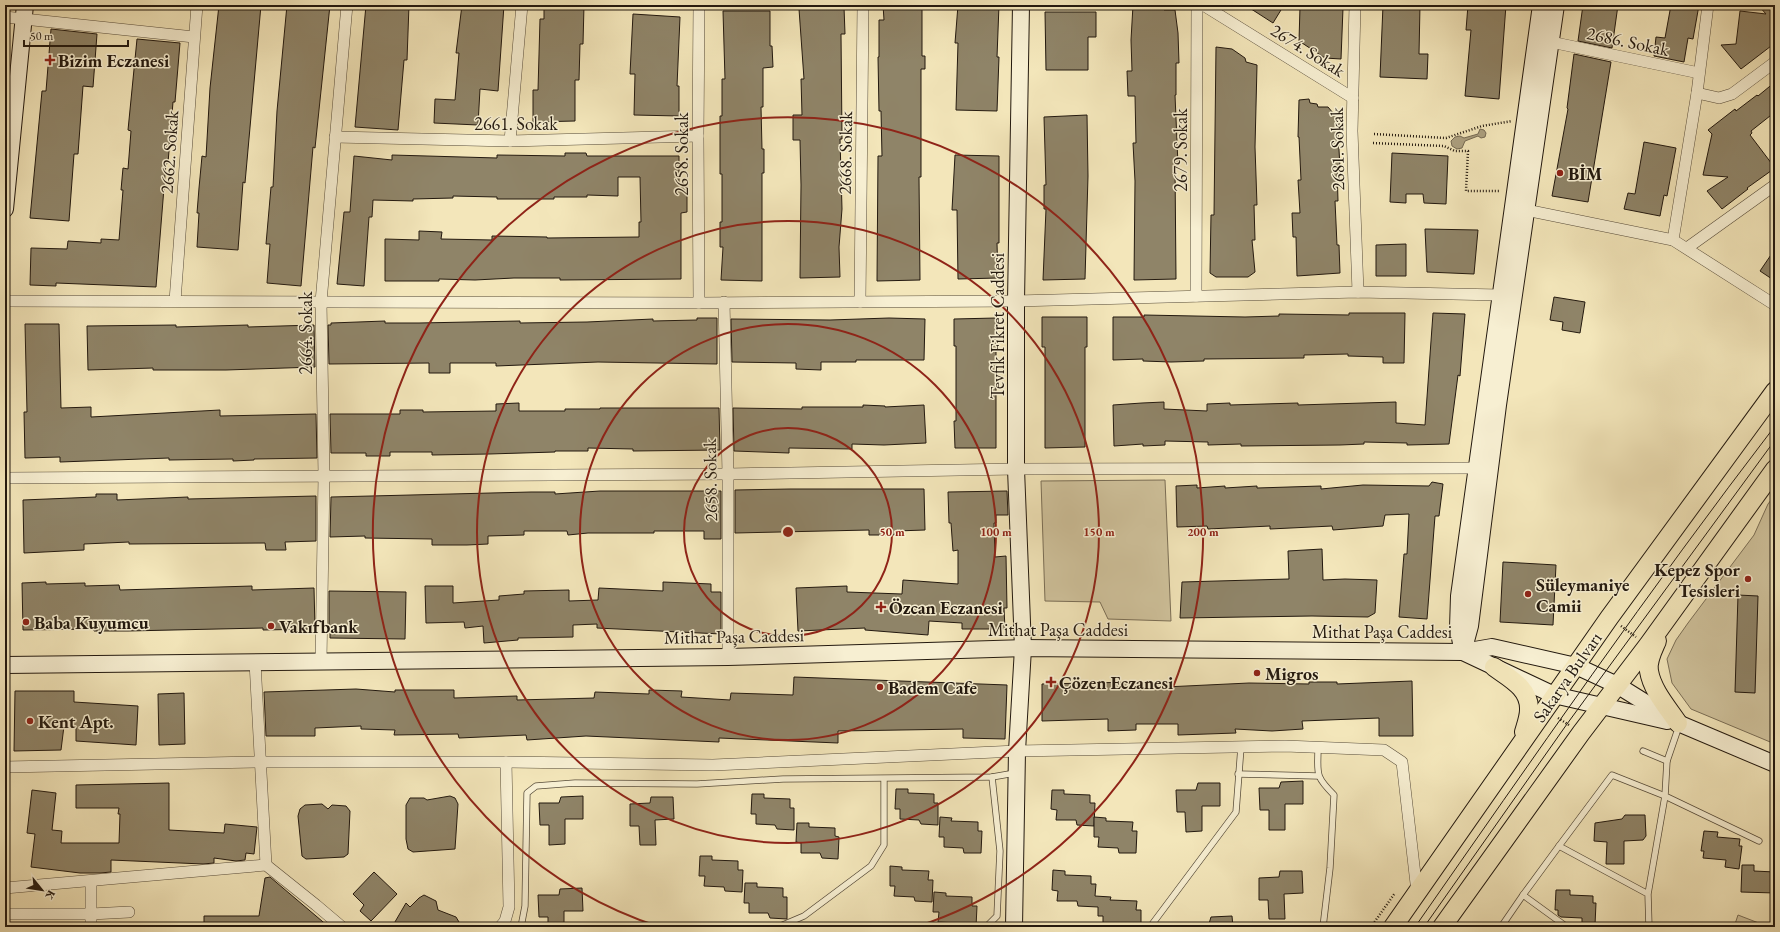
<svg xmlns="http://www.w3.org/2000/svg" width="1780" height="932" viewBox="0 0 1780 932" font-family="'EB Garamond',serif">
	<rect width="100%" height="100%" fill="#f3e6ba"/>
	<filter id="stains"><feTurbulence type="fractalNoise" baseFrequency=".005" numOctaves="4"/><feColorMatrix values="0 0 0 0 .2 0 0 0 0 .09 0 0 0 0 .02 0 0 0 .5 -.17"/></filter>
	<radialGradient id="worn" r=".72"><stop offset=".6" stop-color="#630" stop-opacity="0"/><stop offset="1" stop-color="#630" stop-opacity=".3"/></radialGradient>
	<!-- green -->
	<g fill="#d0c39d" stroke="#7a6e56">
		<path d="M1165,480L1171,621L1108,619L1100,602L1045,601L1041,481Z"/>
		<path d="M1775,495V744L1691,709L1672,683L1667,659L1676,640L1688,623L1754,535L1768,504Z"/>
		<path d="M1738,915L1769,927H1734Z"/>
	</g>
	<!-- water -->
	<path fill="#aca080" stroke="#756a53" d="M1480,129L1484,130L1486,133L1485,137L1481,138L1478,136L1465,141L1462,148L1457,149L1452,146L1451,141L1455,137L1460,136L1464,138L1478,134Z"/>
	<!-- building -->
	<g fill="#8f8468" stroke="#23190f">
		<path d="M219,5H261L245,183L243,182L238,250L197,247L199,213H197L199,188L202,156L206,157L210,88Z"/>
		<path d="M287,5H330L315,148L313,147L301,286L267,283L270,244H266L271,187H273L277,111Z"/>
		<path d="M366,5H409L407,60H404L398,130L355,127Z"/>
		<path d="M462,5H504L498,91L480,89L478,125L434,123L435,99L455,100L459,53H456Z"/>
		<path d="M544,5H584L583,44H580L579,80H575V121L533,122V90H538L540,19H544Z"/>
		<path d="M883,5H922V56H925V69H921V177H919L920,280L877,281L878,156H882L881,111H879L878,57H879V20H884Z"/>
		<path d="M958,5H999L997,57H999L997,111L956,110L958,43H955Z"/>
		<path d="M1133,5H1164V10H1175L1178,33L1179,63H1176V95H1175L1178,165L1175,166L1176,279L1134,280L1135,181L1133,143H1136L1135,96H1128L1127,71H1132L1131,40Z"/>
		<path d="M1245,5H1284L1273,23Z"/>
		<path d="M1383,5H1420L1419,54H1428L1427,79L1380,77Z"/>
		<path d="M1468,5H1506L1499,99L1465,96L1471,30H1466Z"/>
		<path d="M1583,5H1618L1612,48L1578,41Z"/>
		<path d="M1671,5H1699L1693,39L1688,38L1684,62L1654,56L1656,37L1665,38Z"/>
		<path d="M1758,5H1775V43L1741,69L1721,45L1736,44L1740,11L1766,14Z"/>
		<path d="M844,7L845,34H841L842,139H840L842,209L839,247L840,277L800,278L801,185L800,140H793V115H802L801,79H804L799,9Z"/>
		<path d="M1300,7L1343,8L1341,59L1325,58L1299,41Z"/>
		<path d="M723,11H770V46H772L773,67L763,68V107H761L762,149H764V173H762V281L721,280L723,247H720V222H722V174H720V116H722V79H725Z"/>
		<path d="M1045,12H1096V37H1088V70H1046Z"/>
		<path d="M633,14L680,17L677,86H679V116L634,115L635,74H630Z"/>
		<path d="M51,29L97,34L93,87L83,86L78,154H74L69,221L30,218L42,91H46Z"/>
		<path d="M137,39L180,43L175,102H173L168,163H166L156,287L56,283V286L30,285L31,248L67,249L68,241L101,243V239L119,240L123,190H121L123,168L128,169L131,131L128,130Z"/>
		<path d="M1216,47L1232,49L1245,58L1246,62L1257,65L1255,147L1257,205H1254L1255,240H1252L1255,272L1248,277H1216L1210,273L1211,215H1214Z"/>
		<path d="M1574,54L1611,62L1588,202L1552,196L1568,109L1567,108Z"/>
		<path d="M1775,82V112L1751,131L1752,133L1750,135L1775,168L1747,188L1748,189L1722,209L1707,191L1728,177L1703,175L1712,134L1708,130L1735,109L1736,111L1757,95L1758,96Z"/>
		<path d="M1309,99L1310,103L1317,104L1318,107H1328L1339,120V133H1338L1340,167H1337L1338,201H1335L1337,245H1339L1340,273L1297,276L1296,237H1293L1292,213H1300L1298,180H1301L1299,137H1298L1299,100Z"/>
		<path d="M1087,115L1088,176L1085,279L1043,280L1046,209H1044V185H1046L1044,117Z"/>
		<path d="M1644,142L1676,148L1667,196L1664,195L1660,216L1624,209L1628,193L1635,194Z"/>
		<path d="M565,153H586L587,156H679V184H687V212L681,213V279L560,280V278H514L475,280L439,279V281H385V239L419,240V231L442,232L441,239L492,240V236L547,237V238L639,237V222H641L640,177H618V196L587,195V197H554V199H497V197L453,196V198L413,199V201L373,200L372,217H369L364,286L337,284L344,212H350L354,156L392,160V155L497,158V155L565,156Z"/>
		<path d="M1392,153L1448,156L1446,204L1424,203L1423,194H1406V203L1390,202Z"/>
		<path d="M955,155L999,156V243H997L998,278L958,279L957,210H952Z"/>
		<path d="M1425,229L1478,230L1474,274L1427,272Z"/>
		<path d="M1406,244V276H1376V245Z"/>
		<path d="M1775,249V281L1760,271Z"/>
		<path d="M1554,297L1585,302L1580,333L1562,330L1563,322L1550,320Z"/>
		<path d="M1349,313H1405L1404,363H1383V357L1348,356V354L1304,355V358L1204,359V361L1171,362L1143,361V359L1113,360V317H1144V315L1245,317L1279,316V314L1349,315Z"/>
		<path d="M1433,313L1465,314L1460,376L1458,375L1449,444L1407,445V443L1364,442V444L1340,445L1241,446V444L1208,445V442L1165,441V445L1143,446V444L1114,446L1113,405L1142,403L1164,402V409L1207,411V404L1230,403V405L1298,403V405L1396,402V423L1425,425Z"/>
		<path d="M1042,317H1087V347H1085V447L1045,448V347H1042Z"/>
		<path d="M697,318H717V364L598,362L496,366V363H450V373H429V363L329,364L328,325H331V323L385,321V323H419L520,321V323L587,322L653,319V321L697,320Z"/>
		<path d="M889,318L925,319L924,360H856V362H821V370L796,369V363L732,362L731,319L830,320Z"/>
		<path d="M996,318V448H955L954,421H956V346H954V319Z"/>
		<path d="M25,324H59L61,408L91,407V417L220,410V416L316,414L317,458L254,459V460L233,461V459L169,460V458L60,462V457L25,458L24,412H27Z"/>
		<path d="M176,325V327L248,325V327L314,325L315,367L226,370H153V368L88,370L87,326Z"/>
		<path d="M519,403V411H565V409H600V408H719L720,450L633,451V449L588,448V451H555V452L489,454L432,455V452H390V456H366V453H331L330,414H400V410H423V412L496,411V404Z"/>
		<path d="M863,405L885,406V407L924,405L926,443L884,445L852,444V449L789,448V453L734,451L733,408L802,409V407H863Z"/>
		<path d="M1432,482L1443,484L1439,516H1435L1427,619L1399,617L1404,554H1407L1409,514L1385,515L1383,526L1333,530L1332,526L1270,529V526L1208,529L1207,526L1177,527L1176,486L1197,485V488L1225,486V488L1257,486V488L1321,486V489L1363,485L1429,486Z"/>
		<path d="M790,489H924L925,530L896,531V535H869V530L735,533V490Z"/>
		<path d="M600,491H721V539H704V531H654V533H588L568,535L567,531H524V535L488,536V544L467,545H432V539L365,538V536L330,537L331,497L531,492H555V494Z"/>
		<path d="M1007,491L1008,515H996V523H994L995,557L1006,556L1007,608H1004L1005,629H962V623L929,621L928,635L865,630V628L798,631L796,588L847,586V592L902,594L903,580L958,584V550L953,551L951,523H949L948,492Z"/>
		<path d="M96,494H117V500L188,497V499L316,496V541L285,542L286,550H266L265,543L129,544V542L84,544V550L24,553L23,500L96,497Z"/>
		<path d="M1322,549L1323,580L1345,579L1377,580L1375,613L1368,617L1312,616L1180,618L1182,582L1289,579L1288,551Z"/>
		<path d="M1503,562L1556,565L1553,625L1500,622Z"/>
		<path d="M46,582V584L85,583V586L119,585L120,590L252,586V590L314,588L315,629L263,630V628L128,631H94V629L23,630L22,583Z"/>
		<path d="M663,582L711,584V592H721V634L597,628V624L573,625V637L518,638V640L484,643L483,626L465,628L464,622L426,623L425,586H453V603L499,600V596L524,594V591L569,590V601L598,600L599,588L663,591Z"/>
		<path d="M329,591L406,592L405,639L330,638V628H329Z"/>
		<path d="M1738,595L1758,596L1755,693L1735,692Z"/>
		<path d="M794,677L1007,685L1005,739L963,738V729L838,731V743L719,738V742L586,736L527,740L526,735L459,738L458,734L394,735L395,730L361,729V726L315,728V736H266L264,692L356,689L395,692V690H454V698L517,696V700L594,698L595,692L649,694V690L682,691L681,697L730,700L731,693L793,695Z"/>
		<path d="M1412,681L1413,736H1379V718L1302,721L1303,729L1272,731L1235,729L1236,733L1178,735V724H1136V730L1108,731V719L1042,721V684L1135,682V684H1164L1165,687L1249,683L1309,684V682H1337V684Z"/>
		<path d="M15,691H74V702L138,706L136,745L76,741V727L64,726L61,750L14,751Z"/>
		<path d="M184,693L185,744L159,745L158,694Z"/>
		<path d="M1303,781V804H1285V830H1269V810H1260L1259,788H1279L1281,782Z"/>
		<path d="M169,783V830L224,833L225,824L257,827L254,854L246,853L245,860L236,861L214,858V863L203,864L111,860V872L100,873H80L31,867L35,834L27,833L32,790L56,793L52,830L62,831L61,843H119L120,814H118L119,808H76V785Z"/>
		<path d="M1198,783H1220V806H1202V831L1186,832L1185,812H1177L1176,790H1196Z"/>
		<path d="M896,789H908V793L934,794V803H938V825L921,824L919,820L900,819V809H895Z"/>
		<path d="M1052,790H1064V794L1090,795V803H1095L1094,826L1077,825L1076,820H1056L1057,810L1051,809Z"/>
		<path d="M752,794H764V798L790,799V808H794V830L777,829L775,825L756,824V814H751Z"/>
		<path d="M450,796L455,798L458,804L455,849L413,852L408,849L406,839V805L410,798H424L427,800Z"/>
		<path d="M583,796V819H565V844L549,845V825H540L539,803H559L561,797Z"/>
		<path d="M651,797H673L674,819L655,820L656,845H640L639,826H630V804L650,803Z"/>
		<path d="M322,804L328,809L332,805L346,806L350,811L348,854L344,857L306,859L302,856L298,816L300,809L305,805Z"/>
		<path d="M1625,815H1645L1646,836L1643,840L1624,841V864H1606L1607,842L1594,841L1595,823L1622,819Z"/>
		<path d="M940,817L952,818L951,821L978,822V831H982L981,853H964L963,848L944,847V837H939Z"/>
		<path d="M1094,817L1106,818V821L1133,822L1132,831H1137L1136,853H1119L1118,848L1098,847L1099,837H1094Z"/>
		<path d="M797,823H809V827L835,828V836L839,837L838,859L822,858L820,853H801V843L796,842Z"/>
		<path d="M1704,831L1718,832L1717,837L1740,839L1739,846H1742L1739,869L1725,867L1726,860L1703,858L1704,851H1701Z"/>
		<path d="M700,856H712V860L738,861V870H743L742,892L725,891L724,887L704,886L705,876H699Z"/>
		<path d="M1742,865H1754V871L1775,872V893L1741,892Z"/>
		<path d="M890,866L902,867V870L929,871L928,880H933L932,902L915,901L914,897L894,896L895,886H890Z"/>
		<path d="M1053,870L1065,871V875L1091,876V884H1096L1095,896L1111,897L1110,900L1137,901L1136,910H1141V927L1103,926V916H1098V907L1078,906L1077,901H1057L1058,891L1052,890Z"/>
		<path d="M1280,871H1302L1303,893L1284,894L1285,919H1269L1268,900H1259V878L1279,877Z"/>
		<path d="M374,872L397,894L371,921L360,911L364,905L353,894Z"/>
		<path d="M270,877L329,927H204V916H259L265,878Z"/>
		<path d="M745,883H757V887L783,888V897H787V919L770,918L768,913H749V903H744Z"/>
		<path d="M582,888L583,911H564V927H548V917H539L538,895H559L560,889Z"/>
		<path d="M1556,890H1570V895L1593,896V903H1596L1595,925H1582V918L1561,917L1558,915V910H1555Z"/>
		<path d="M934,892L946,893V896L972,897V906H977L976,927H959L958,923L938,922L939,912H933Z"/>
		<path d="M424,895L436,901L438,910L456,917L462,927H392L406,903L410,907L419,898Z"/>
		<path d="M1232,916L1233,927H1208L1211,917Z"/>
	</g>
	<g fill="none" stroke-linecap="round" stroke-linejoin="round">
		<defs>
			<g id="lane">
				<path d="M1679,726L1667,761L1665,796L1759,841"/>
				<path d="M1318,747C1318,774 1314,775 1334,795L1330,868L1323,927"/>
				<path d="M1643,751L1667,761"/>
				<path d="M1238,774L1318,776"/>
				<path d="M1648,894L1559,846L1612,775L1665,796L1648,894L1649,927"/>
				<path d="M1523,895L1559,846"/>
				<path d="M521,927L525,906L527,793L536,786L575,783L697,784L783,779L992,777L1015,773"/>
				<path d="M778,927L804,916L871,866L884,845V779"/>
				<path d="M986,927L997,916L1000,851L992,777"/>
				<path d="M1150,927L1236,812L1241,747"/>
				<path d="M1501,927L1523,895L1567,927"/>
			</g>
			<g id="street">
				<path d="M1203,5L1353,98"/>
				<path d="M1355,5L1352,131L1358,292"/>
				<path d="M5,17L194,37"/>
				<path d="M1551,42L1699,73"/>
				<path d="M1697,93L1719,98L1732,94L1775,62"/>
				<path d="M335,137L510,141L698,136"/>
				<path d="M510,141L522,5"/>
				<path d="M1526,210L1673,240L1775,305"/>
				<path d="M1673,240L1697,93L1708,5"/>
				<path d="M1687,248L1775,185"/>
				<path d="M1196,296L1197,5"/>
				<path d="M5,301L699,303L1016,301L1358,292L1500,295"/>
				<path d="M175,301L197,5"/>
				<path d="M724,302L728,474V657"/>
				<path d="M860,302L863,5"/>
				<path d="M699,303L698,136L699,5"/>
				<path d="M5,478L728,474L1016,469L1477,468"/>
				<path d="M321,661L324,476L321,302L347,5"/>
				<path d="M255,662L266,865"/>
				<path d="M5,767L260,762H506L713,765L1017,751L1285,746L1384,750L1402,762L1417,892"/>
				<path d="M5,888L266,865L316,905L342,927"/>
				<path d="M5,914H91L129,912"/>
				<path d="M91,927V882"/>
				<path d="M500,927L505,921L509,907L506,762"/>
			</g>
			<g id="secondary">
				<path d="M5,209L25,5"/>
				<path d="M1462,648L1458,628L1459,596L1541,5"/>
				<path d="M1463,652L1470,626L1498,405L1556,5"/>
				<path d="M1463,652L1554,695L1667,721"/>
				<path d="M5,665L728,657L1023,648L1463,652L1492,647L1576,666L1617,685L1678,723L1775,764"/>
				<path d="M1014,927L1017,751L1023,648L1016,469V301L1021,5"/>
			</g>
			<g id="primary">
				<path d="M1657,641C1653,650 1647,661 1649,671C1652,690 1668,708 1678,723"/>
				<path d="M1494,667C1509,678 1530,688 1529,710C1529,717 1526,725 1524,732"/>
				<path d="M1393,927L1609,618L1775,391"/>
				<path d="M1442,927L1581,733L1648,645L1775,469"/>
			</g>
		</defs>
		<!-- lane casing -->
		<use href="#lane" stroke="#574c3a" stroke-width="7"/>
		<!-- street casing -->
		<use href="#street" stroke="#574c3a" stroke-width="12"/>
		<!-- secondary casing -->
		<use href="#secondary" stroke="#23190f" stroke-width="18"/>
		<!-- primary casing -->
		<use href="#primary" stroke="#23190f" stroke-width="20"/>
		<!-- path -->
		<g stroke="#23190f" stroke-width="2.5" stroke-dasharray="1 2" stroke-linecap="butt">
			<path d="M1374,134L1446,138L1482,126L1512,121"/>
			<path d="M1373,143L1444,146L1455,151H1468L1466,191H1500"/>
			<path d="M1621,626L1636,637"/>
			<path d="M1558,718L1569,725"/>
			<path d="M1371,927L1395,893"/>
		</g>
		<!-- lane -->
		<use href="#lane" stroke="#f7efd2" stroke-width="5.5"/>
		<!-- street -->
		<use href="#street" stroke="#f7efd2" stroke-width="11"/>
		<!-- secondary -->
		<use href="#secondary" stroke="#f7efd2" stroke-width="16"/>
		<!-- primary -->
		<use href="#primary" stroke="#f3e6ba" stroke-width="18"/>
		<!-- tram -->
		<g stroke="#23190f" stroke-width="1">
			<path d="M1415,927C1533,758 1650,589 1775,426"/>
			<path d="M1424,927L1567,724L1775,440"/>
		</g>
	</g>
	<!-- distance rings -->
	<g fill="none" stroke="#8f2418" stroke-width="2">
		<circle cx="788" cy="532" r="104"/>
		<circle cx="788" cy="532" r="208"/>
		<circle cx="788" cy="532" r="311"/>
		<path d="M660 927A415 415 0 1 1 916 927"/>
	</g>
	<!-- markers -->
	<g fill="#8f2418" stroke="#f7efd2" stroke-width="1.5">
		<path d="M48 54h4v4h4v4h-4v4h-4v-4h-4v-4h4z"/>
		<circle cx="1560" cy="173" r="4"/>
		<circle cx="1748" cy="579" r="4"/>
		<circle cx="1528" cy="594" r="4"/>
		<path d="M879 601h4v4h4v4h-4v4h-4v-4h-4v-4h4z"/>
		<circle cx="26" cy="622" r="4"/>
		<circle cx="271" cy="626" r="4"/>
		<circle cx="1257" cy="673" r="4"/>
		<path d="M1049 676h4v4h4v4h-4v4h-4v-4h-4v-4h4z"/>
		<circle cx="880" cy="687" r="4"/>
		<circle cx="30" cy="721" r="4"/>
	</g>
	<g text-anchor="middle" dominant-baseline="central" stroke-width="3" stroke-linejoin="round" paint-order="stroke">
		<!-- street labels -->
		<g font-size="18" fill="#23190f" stroke="#f7efd2">
			<text transform="translate(1628 41) rotate(12)">2686. Sokak</text>
			<text transform="translate(1308 50) rotate(32)">2674. Sokak</text>
			<text x="516" y="123">2661. Sokak</text>
			<text transform="translate(1337 149) rotate(-91)">2681. Sokak</text>
			<text transform="translate(1180 150) rotate(-90)">2679. Sokak</text>
			<text transform="translate(169 152) rotate(-86)">2662. Sokak</text>
			<text transform="translate(845 153) rotate(-89)">2668. Sokak</text>
			<text transform="translate(681 154) rotate(-90)">2658. Sokak</text>
			<text transform="translate(997 326) rotate(-90)">Tevfik Fikret Caddesi</text>
			<text transform="translate(305 333) rotate(-90)">2664. Sokak</text>
			<text transform="translate(710 480) rotate(-91)">2658. Sokak</text>
			<text x="1058" y="629">Mithat Paşa Caddesi</text>
			<text x="1382" y="631">Mithat Paşa Caddesi</text>
			<text transform="translate(734 636) rotate(-1)">Mithat Paşa Caddesi</text>
			<text transform="translate(1567 677) rotate(-55)">Sakarya Bulvarı</text>
		</g>
		<!-- poi labels -->
		<g font-size="18" font-weight="bold" fill="#23190f" stroke="#f7efd2" text-anchor="start">
			<text x="58" y="60">Bizim Eczanesi</text>
			<text x="1568" y="173">BİM</text>
			<text x="1740" y="569" text-anchor="end">Kepez Spor<tspan x="1740" dy="21">Tesisleri</tspan></text>
			<text x="1536" y="584">Süleymaniye<tspan x="1536" dy="21">Camii</tspan></text>
			<text x="889" y="607">Özcan Eczanesi</text>
			<text x="34" y="622">Baba Kuyumcu</text>
			<text x="279" y="626">Vakıfbank</text>
			<text x="1265" y="673">Migros</text>
			<text x="1059" y="682">Çözen Eczanesi</text>
			<text x="888" y="687">Badem Cafe</text>
			<text x="38" y="721">Kent Apt.</text>
		</g>
	</g>
	<circle cx="788" cy="532" r="6" fill="#8f2418" stroke="#f7efd2" stroke-width="2"/>
	<g font-size="12" text-anchor="middle" font-weight="bold" fill="#8f2418" stroke="#f7efd2" stroke-width="3" stroke-linejoin="round" paint-order="stroke">
		<text x="892" y="536">50 m</text>
		<text x="996" y="536">100 m</text>
		<text x="1099" y="536">150 m</text>
		<text x="1203" y="536">200 m</text>
	</g>
	<!-- margin -->
	<rect width="1780" height="932" fill="none" stroke="#f3e6ba" stroke-width="20"/>
	<rect x="6" y="6" width="1768" height="920" fill="none" stroke="#23190f" stroke-width="2"/>
	<rect x="10" y="10" width="1760" height="912" fill="none" stroke="#23190f"/>
	<!-- north arrow -->
	<g transform="translate(42 890) rotate(120)" stroke="#f7efd2" stroke-width="3" paint-order="stroke">
	<path d="M0-3L7 15L0 10L-7 15Z" fill="#23190f"/>
	<text y="-6" font-size="11" font-weight="bold" text-anchor="middle" fill="#23190f">K</text>
	</g>
	<!-- scale -->
	<path d="M24 40v6h104v-6" fill="none" stroke="#23190f" stroke-width="2"/>
	<text x="30" y="40" font-size="12" fill="#23190f" stroke="#f7efd2" stroke-width="3" paint-order="stroke">50 m</text>
	<rect width="100%" height="100%" filter="url(#stains)"/>
	<rect width="100%" height="100%" fill="url(#worn)"/>
</svg>
